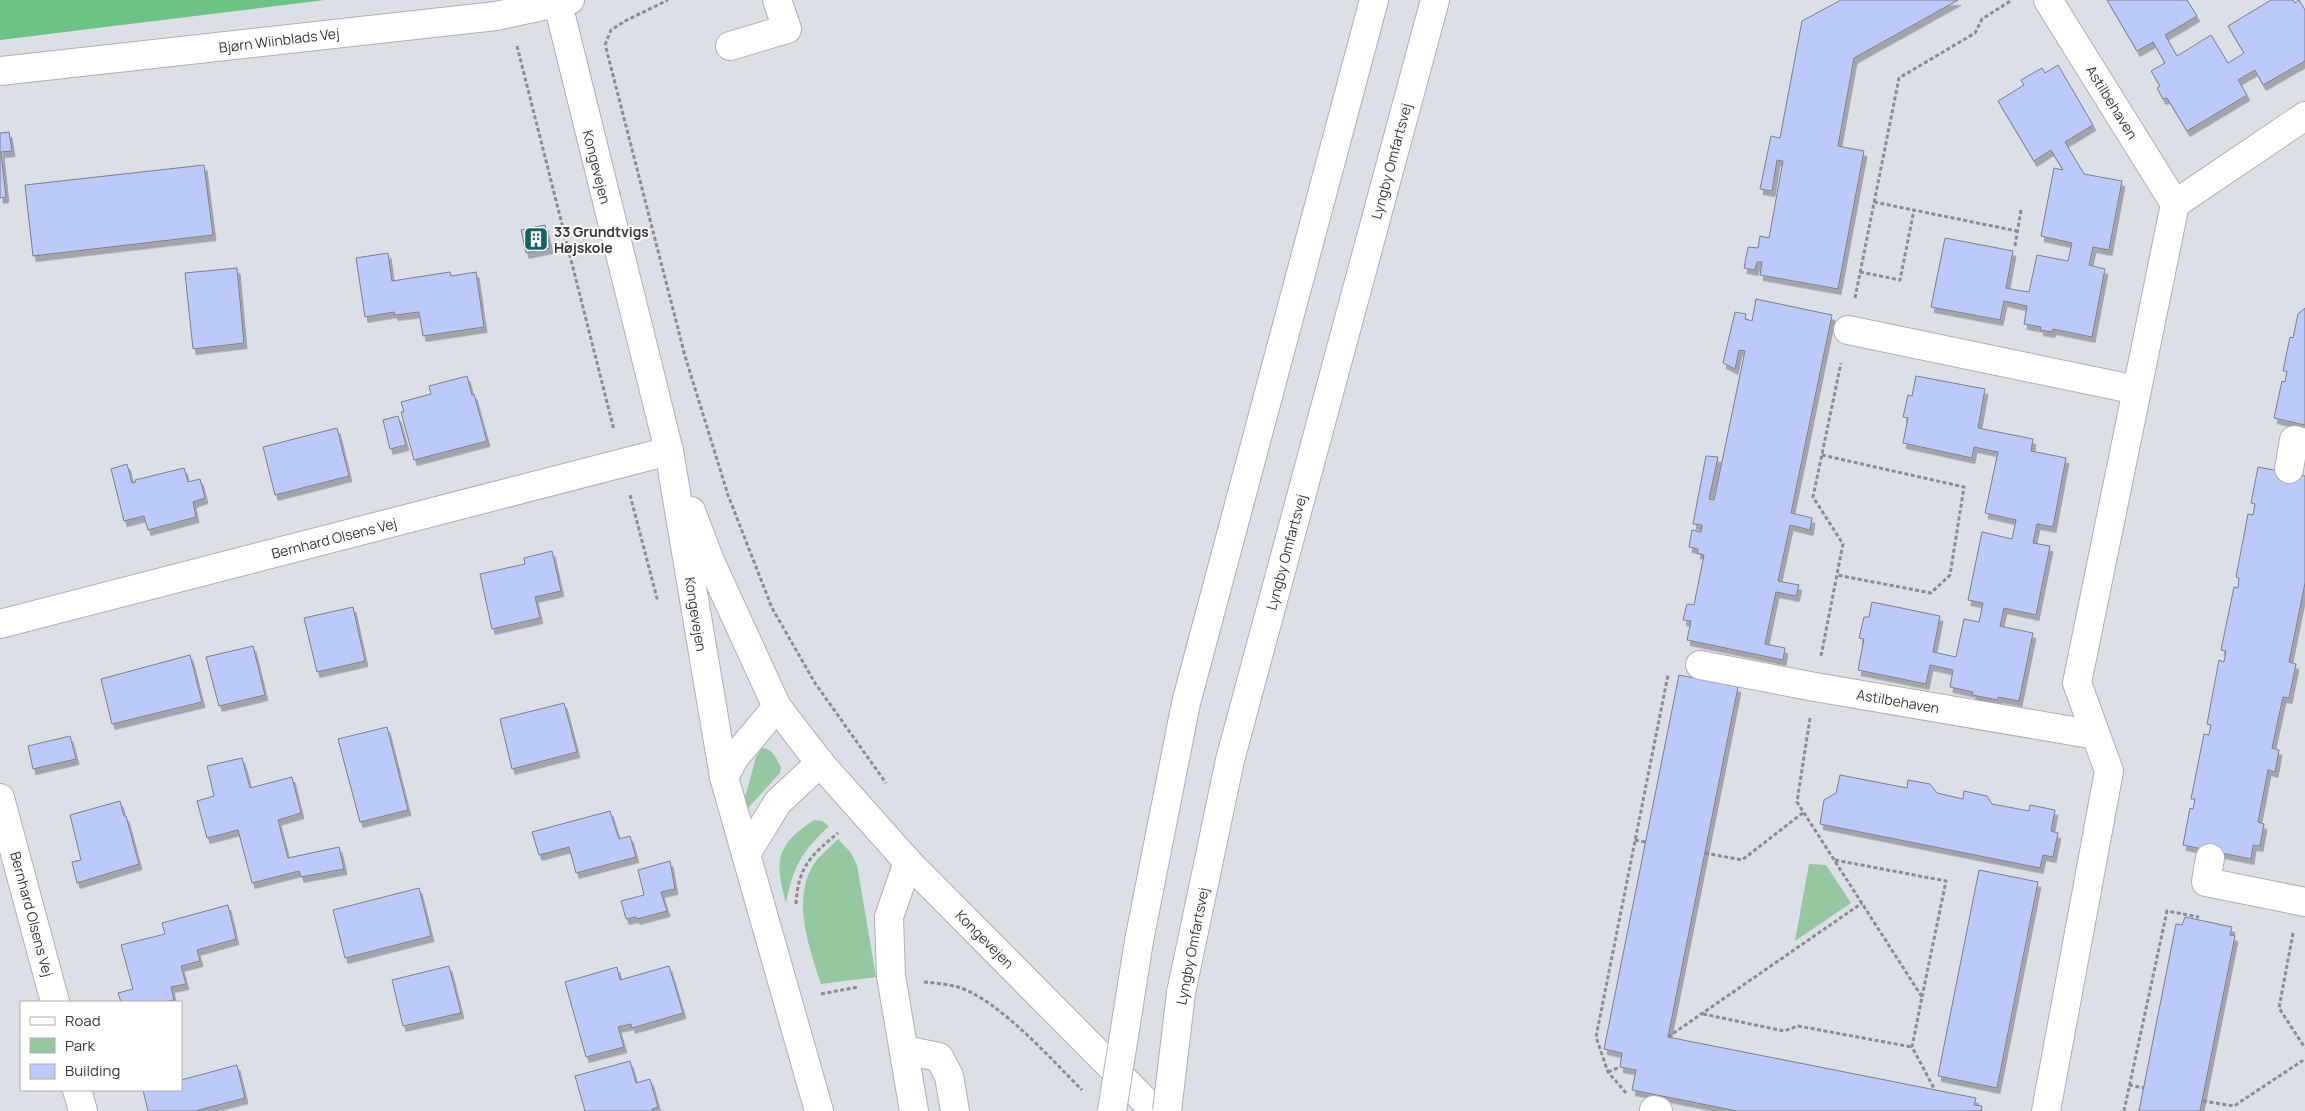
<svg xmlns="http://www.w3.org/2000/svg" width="2305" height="1111" viewBox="0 0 2305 1111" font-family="Manrope,sans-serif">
	<defs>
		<filter id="shadow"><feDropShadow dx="3" dy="5.5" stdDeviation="0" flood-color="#0004"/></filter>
	</defs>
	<rect width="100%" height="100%" fill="#dddfe6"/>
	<!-- green -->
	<g fill="#95c7a1">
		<path d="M762,748C773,748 776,759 781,767L780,773L748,808L744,805V801L756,757Z"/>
		<path d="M814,820L822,821L829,826C801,853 794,865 786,903C775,860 775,846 814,820Z"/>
		<path d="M838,839L851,853L857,865L876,977L821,984C810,949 792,903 812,867C818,856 830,848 838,839Z"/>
		<path d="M1809,864L1826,865L1851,903L1795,941Z"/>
	</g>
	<!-- forest -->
	<path fill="#6dc286" d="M0,0H325L0,40Z"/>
	<!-- building -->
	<g fill="#bbc9fb" stroke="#7d7f86" filter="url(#shadow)">
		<path d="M1841,0H1958L1854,58L1838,146L1864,151L1838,289L1760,275L1762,262H1757L1755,270L1744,268L1748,247L1758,248L1760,236L1769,238L1783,161L1777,160L1772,191L1760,189L1771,136L1780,138L1802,21Z"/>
		<path d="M2107,0H2187L2197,16L2165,35L2177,56L2211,35L2228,63L2244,53L2228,26L2271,0H2293L2295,3L2299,0L2305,10V61L2263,85L2255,70L2238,80L2247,95L2187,131L2167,98L2163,99L2157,88L2160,86L2151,71L2165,63L2153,42L2137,51Z"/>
		<path d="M2058,65L2093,125L2065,142L2084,174L2122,181L2109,250L2093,247L2089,265L2105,269L2092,337L2053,329L2052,332L2040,330L2041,327L2024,324L2027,306L2004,301L2000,320L1931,307L1945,238L2013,251L2006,288L2016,290L2029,292L2037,255L2068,261L2072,243L2041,236L2054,168L2063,170L2051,150L2034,161L1998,101L2024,85L2021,80L2042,68L2045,73Z"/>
		<path d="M9,132L12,151L1,152L6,197L0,198V133Z"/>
		<path d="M204,165L213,235L33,256L25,185Z"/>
		<path d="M545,225L550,248L526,253L521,230Z"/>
		<path d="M388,253L392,281L450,272L451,276L476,272L484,327L423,336L419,312L395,315L394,312L365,317L356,258Z"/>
		<path d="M237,268L244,343L193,349L185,273Z"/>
		<path d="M1756,299L1832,315L1791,513L1812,518L1810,530L1790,525L1778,581L1799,585L1796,596L1776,592L1765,644L1785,648L1783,660L1687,640L1691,621L1683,620L1687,604L1694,605L1704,555L1697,553L1698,549L1689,547L1692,530L1701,532L1702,525L1693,524L1706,456L1718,457L1709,499L1714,500L1745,351L1739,350L1735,369L1723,363L1735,312L1746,314L1745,319L1752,321Z"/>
		<path d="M2305,308V425L2274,418L2282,381L2285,382L2287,371H2283L2290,337L2293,338L2298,314Z"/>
		<path d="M467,376L472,395L474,394L487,441L414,460L401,412H404L401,402L431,394L429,386Z"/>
		<path d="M1916,376L1985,389L1978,428L2033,439L2031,451L2066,458L2053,527L2037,524L2033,543L2050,546L2036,615L2004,608L2000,626L2033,633L2019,701L1998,697V700L1972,695L1973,692L1950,687L1953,670L1930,665L1926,684L1858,670L1864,639L1859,638L1864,617H1869L1872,602L1940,616L1933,652L1956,657L1964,619L1979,622L1983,603L1968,600L1982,532L2012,539L2016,520L1985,513L1998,452L1974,447L1972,458L1903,443L1908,418L1903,417L1908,395L1912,396Z"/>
		<path d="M398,416L406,445L390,449L383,420Z"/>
		<path d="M337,428L349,476L275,495L263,447Z"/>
		<path d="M127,464L132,483L136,482L135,480L184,468L188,482L200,479L205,498L193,502L196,517L148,530L144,516L124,521L111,469Z"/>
		<path d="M2258,467L2305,476V583L2289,662L2296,664L2289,698L2283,697L2272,748L2279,750L2275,772L2268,770L2258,822L2264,824L2260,846L2253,845L2251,859L2183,845L2190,808L2193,809L2195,799H2191L2204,734L2209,735L2211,725L2207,724L2219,660L2224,662L2226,651L2221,650L2234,587L2238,588L2239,578L2236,577L2248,514L2253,515L2255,504L2251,503Z"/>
		<path d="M552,551L561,591L535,597L540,618L492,629L480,574L525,564L524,558Z"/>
		<path d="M353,607L365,661L317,672L304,618Z"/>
		<path d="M253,646L265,695L219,706L206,657Z"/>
		<path d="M190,655L202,702L112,724L101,679Z"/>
		<path d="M1679,675L1738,687L1668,1037L1976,1098L1974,1105L1982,1106L1981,1111H1737L1632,1090L1636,1070L1620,1067L1622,1053L1604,1049Z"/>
		<path d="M564,703L577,752L512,769L500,719Z"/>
		<path d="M387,727L408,810L360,822L338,739Z"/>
		<path d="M70,736L76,759L33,769L28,746Z"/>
		<path d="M242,758L250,788L292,777L301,813L278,820L288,858L339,847L344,869L301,877L299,871L252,883L238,830L207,838L197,801L214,796L207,766Z"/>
		<path d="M1840,775L1907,788L1908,780L1930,784L1937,793L1963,799L1964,791L1987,796L1992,804L2029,811L2030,805L2055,810L2051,831L2058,833L2053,857L2043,855L2040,868L1820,824L1824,800L1836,793Z"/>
		<path d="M120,801L124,816H126L139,864L77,883L72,862L81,860L70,815Z"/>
		<path d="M610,811L619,839L630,836L636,857L576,873L569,847L539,855L532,832Z"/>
		<path d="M670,861L675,889L661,892L667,911L637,919L636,917L626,919L621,901L644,895L638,870Z"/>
		<path d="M1979,870L2038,882L1997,1088L1938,1076Z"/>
		<path d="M419,888L431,936L345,958L333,910Z"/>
		<path d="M228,905L236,939L197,950L200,961L181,966L186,984L171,987L174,1000L165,1002H121L118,993L133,989L121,945L165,934L162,923Z"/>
		<path d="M2185,917L2232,927L2230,935L2235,936L2200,1111H2139L2176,924L2182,925Z"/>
		<path d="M449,966L461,1013L403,1026L392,980Z"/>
		<path d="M669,966L683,1013L632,1028L631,1024L618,1027L624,1047L586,1057L565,982L617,967L620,980Z"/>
		<path d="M630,1061L636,1083L650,1079L658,1107L652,1109L653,1111H585L575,1076Z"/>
		<path d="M237,1065L245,1098L195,1111H148L143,1090H181V1080Z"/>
	</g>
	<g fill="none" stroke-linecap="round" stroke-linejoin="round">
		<defs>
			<g id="minor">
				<path d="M557,0L669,451L724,777L819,1111"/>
				<path d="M2048,0L2175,204"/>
				<path d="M730,46L787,29L777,0"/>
				<path d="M0,71L496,16L570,0"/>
				<path d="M1848,330L2137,390"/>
				<path d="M2289,469L2294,440L2305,443"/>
				<path d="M691,511L710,561L777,707L820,763L908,862L1155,1111"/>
				<path d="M0,624L669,451"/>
				<path d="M1700,665L1815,687L2096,735"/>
				<path d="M724,777L735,757L777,707"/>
				<path d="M0,798L55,1002"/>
				<path d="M746,854L778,802L820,763"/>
				<path d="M2210,858L2206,882L2305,902"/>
				<path d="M904,1050L939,1057L949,1076L955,1111"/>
				<path d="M77,1090L83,1111"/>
				<path d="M1654,1110L1658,1111"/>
				<path d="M2046,1111L2109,771L2077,683L2175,204L2305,116"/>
			</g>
			<path id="major" d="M908,862L889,917L891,976L914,1111"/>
			<g id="highway">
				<path d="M1139,941L1186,703L1374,0"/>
				<path d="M1181,993L1230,760L1435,0"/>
			</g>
		</defs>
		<!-- minor casing -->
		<use href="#minor" stroke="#adafb6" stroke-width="30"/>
		<!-- major casing -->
		<use href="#major" stroke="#adafb6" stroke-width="30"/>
		<!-- highway casing -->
		<use href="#highway" stroke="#adafb6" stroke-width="30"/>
		<!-- path -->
		<g stroke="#8c8d93" stroke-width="3" stroke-dasharray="4 2.5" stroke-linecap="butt">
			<path d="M605,45L611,30L625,21L668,0"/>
			<path d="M517,46L614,430"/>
			<path d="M606,48L685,356L728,495L772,608L815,683L886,783"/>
			<path d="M1874,202L2017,231"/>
			<path d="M2015,246L2021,210"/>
			<path d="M1860,272L1900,280L1914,210"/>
			<path d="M1855,298L1899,78L1975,33L1982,19L2012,0"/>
			<path d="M1822,455L1964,487L1950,575L1931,593L1837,575"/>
			<path d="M630,495L658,602"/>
			<path d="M1821,656L1843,544L1813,497L1841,363"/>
			<path d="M1810,718L1797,802L1922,997L1912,1047L1935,1090"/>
			<path d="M1635,840L1646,842"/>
			<path d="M1705,853L1742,860L1804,812"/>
			<path d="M1835,860L1946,881L1922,997"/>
			<path d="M796,904C798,867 811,855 838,833"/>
			<path d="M2293,933L2279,1008L2305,1048"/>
			<path d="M924,982C935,983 947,984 958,987C999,1000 1051,1059 1082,1090"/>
			<path d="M821,994L858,987"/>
			<path d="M1703,1014L1784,1031L1798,1026L1912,1047"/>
			<path d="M1668,1037L1862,903"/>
			<path d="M1608,1072L1620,1067"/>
			<path d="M2129,1085L2144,1088"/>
			<path d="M1626,1093L1608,1072L1596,1037L1668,675"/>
			<path d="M2203,1101L2234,1106L2305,1059"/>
			<path d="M2124,1111L2167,911L2199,917"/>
		</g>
		<!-- minor -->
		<use href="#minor" stroke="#fff" stroke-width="28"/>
		<!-- major -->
		<use href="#major" stroke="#fff" stroke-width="28"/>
		<!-- highway -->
		<use href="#highway" stroke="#fff" stroke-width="28"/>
		<defs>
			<g id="highway-bridge">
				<path d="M1112,1111L1139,941"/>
				<path d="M1167,1111L1181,993"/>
			</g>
		</defs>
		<!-- highway-bridge casing -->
		<use href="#highway-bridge" stroke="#adafb6" stroke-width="30" stroke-linecap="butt"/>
		<!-- highway-bridge -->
		<use href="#highway-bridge" stroke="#fff" stroke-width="28"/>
	</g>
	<!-- icons -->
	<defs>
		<symbol id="building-square" viewBox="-11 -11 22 22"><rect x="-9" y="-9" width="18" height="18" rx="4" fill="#136364" stroke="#fff"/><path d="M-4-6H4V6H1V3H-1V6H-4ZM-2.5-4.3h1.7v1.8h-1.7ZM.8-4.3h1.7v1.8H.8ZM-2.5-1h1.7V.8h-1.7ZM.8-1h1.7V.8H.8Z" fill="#fff"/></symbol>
	</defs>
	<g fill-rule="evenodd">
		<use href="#building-square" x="522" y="225" width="28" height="28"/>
	</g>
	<g text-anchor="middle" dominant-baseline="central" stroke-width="4" stroke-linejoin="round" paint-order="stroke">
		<!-- street labels -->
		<g font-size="14" fill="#353639" stroke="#fff">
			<text transform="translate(279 40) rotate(-7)">Bjørn Wiinblads Vej</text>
			<text transform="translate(2112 102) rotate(58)">Astilbehaven</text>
			<text transform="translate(1391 161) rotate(-75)">Lyngby Omfartsvej</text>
			<text transform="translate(597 167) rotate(76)">Kongevejen</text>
			<text transform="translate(334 538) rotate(-14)">Bernhard Olsens Vej</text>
			<text transform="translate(1286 552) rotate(-75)">Lyngby Omfartsvej</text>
			<text transform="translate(696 614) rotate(81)">Kongevejen</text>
			<text transform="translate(1898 701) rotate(10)">Astilbehaven</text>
			<text transform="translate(32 914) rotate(75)">Bernhard Olsens Vej</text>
			<text transform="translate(985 939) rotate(45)">Kongevejen</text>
			<text transform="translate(1192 946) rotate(-79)">Lyngby Omfartsvej</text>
		</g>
		<!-- poi labels -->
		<g font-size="14" font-weight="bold" fill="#353639" stroke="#fff" text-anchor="start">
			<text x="554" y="231">33 Grundtvigs<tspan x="554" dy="16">Højskole</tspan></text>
		</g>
	</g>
	<!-- legend -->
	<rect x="20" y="1001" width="162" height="90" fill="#ffffff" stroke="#aeafb0"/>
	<rect x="30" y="1017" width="25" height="8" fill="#ffffff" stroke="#aeafb0"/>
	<text x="65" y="1026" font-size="15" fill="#353639">Road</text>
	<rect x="30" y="1038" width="25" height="15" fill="#95c7a1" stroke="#aeafb0"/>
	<text x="65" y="1051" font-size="15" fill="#353639">Park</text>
	<rect x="30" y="1064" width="25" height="15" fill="#bbc9fb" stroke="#aeafb0"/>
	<text x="65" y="1076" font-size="15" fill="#353639">Building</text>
</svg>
